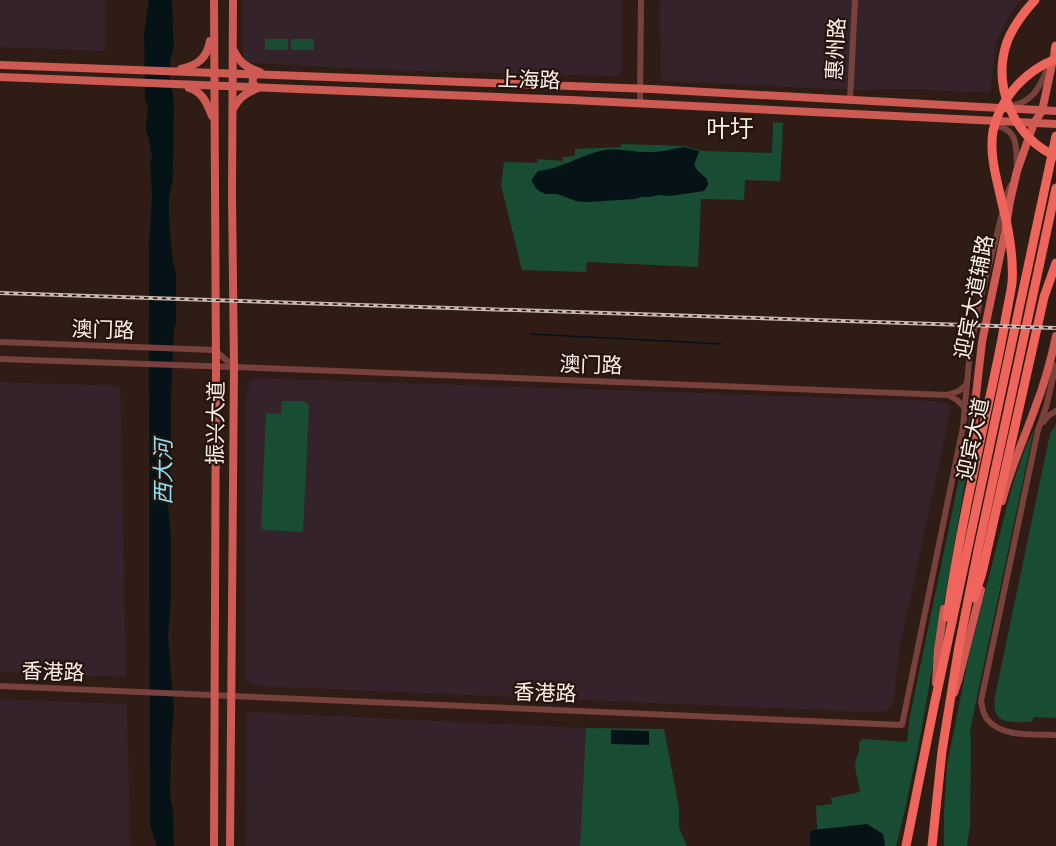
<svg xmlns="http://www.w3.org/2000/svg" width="1056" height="846" viewBox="0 0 1056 846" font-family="'Roboto Condensed','Noto Sans SC',sans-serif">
	<rect width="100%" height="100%" fill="#2f1d15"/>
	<!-- industrial -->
	<g fill="#35232c">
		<path d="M0,0H105V51L0,47Z"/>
		<path d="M243,0H622L621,70L617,75L612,76L381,70L243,62Z"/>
		<path d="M660,0H1022L1011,12L997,40L995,52L990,93L913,89L856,90L661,81Z"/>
		<path d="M255,378L933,401L947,403L951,408L901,640L894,696L891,706L884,711L865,712L257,686L245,681L246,404L247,392L250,380Z"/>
		<path d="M0,382L120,386L126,677L0,672Z"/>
		<path d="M0,699L127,704L130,846H0Z"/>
		<path d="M247,712L586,728L580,846H246Z"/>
	</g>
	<!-- green -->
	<g fill="#184d34">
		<rect x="265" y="39" width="23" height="11"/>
		<rect x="291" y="39" width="23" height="11"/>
		<path d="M773,122L783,123L780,181L745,180L744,200L701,199L698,267L587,262L586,272L522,270L501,185L504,162L537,163L538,159L563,161V157L575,156V149L621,147V144L684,146L703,151L772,153Z"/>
		<path d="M282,401H304L308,404L309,409L303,532L265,530L262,529L261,527L266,413L281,414Z"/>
		<path d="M971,403L969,460L919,743L904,814L896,846H818L816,806L832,804L831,798L860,792L855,767L856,759L859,752V742L863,739L907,742L910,716L965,450Z"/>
		<path d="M1056,424V718L1034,717L1032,722C1009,722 991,726 995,696L1050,434Z"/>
		<path d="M1034,429L970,730L971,742L970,825L967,846H944V813L947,765L969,655L1011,490L1024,451Z"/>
		<path d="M586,728L664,729L679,808V828L687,846H580Z"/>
	</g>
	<!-- water -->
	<g fill="#051317">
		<path d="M149,0H172L174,47L170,61V79L174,102L173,179L169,197V218L173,263L176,273V322L174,329L171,397V446L168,505L171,536V598L168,636L174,709L171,745L170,795L173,811L174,846H157L150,825L149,248L152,195L150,164L152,158L149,139L146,131V123L148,108L145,100L144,33Z"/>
		<path d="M684,147L699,151V152L697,157L694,165L697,170L707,179L708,185L704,191L670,196L660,195L650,197H641L635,199L586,202L576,201L557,194H546L539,191L536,188L532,182V179L538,171C560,169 579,156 600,151C616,147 631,152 647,152C659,153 672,149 684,147Z"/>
		<path d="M611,730L649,731V745L611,744Z"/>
		<path d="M867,824L883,834L885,846H810V832L813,830Z"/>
	</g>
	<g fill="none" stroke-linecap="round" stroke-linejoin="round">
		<!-- stream -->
		<path stroke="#051317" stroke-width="1.5" d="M531,334L722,344"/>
		<!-- minor -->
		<g stroke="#79413c" stroke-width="6">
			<path d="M850,100L855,0"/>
			<path d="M640,103L641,0"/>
			<path d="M1011,106C1036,101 1041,83 1050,63"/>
			<path d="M993,125C1019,129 1016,146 1017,167"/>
			<path d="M0,342L215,350L234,367"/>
			<path d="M0,359L234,367L947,395L959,391L967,384"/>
			<path d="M1056,365L1046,407L1038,430L981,701C982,707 983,714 987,719C1002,738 1035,734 1056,735"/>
			<path d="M948,395L957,400L964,407"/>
			<path d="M1043,422L1048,416L1056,411"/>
			<path d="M0,686L902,725L963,427L970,351L979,305L1007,194L1011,185"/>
		</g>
		<!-- major -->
		<g stroke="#cd5b53" stroke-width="8">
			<path d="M214,0L216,367L214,846"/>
			<path d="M234,51C240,63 247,68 260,72"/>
			<path d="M0,65L651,89L1056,111"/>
			<path d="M181,69C198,65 207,58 210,41"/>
			<path d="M0,77L571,100L1056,124"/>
			<path d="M189,88C203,92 207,104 212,116"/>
			<path d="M233,109C239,98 245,93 258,88C252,84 251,81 255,74"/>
			<path d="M969,473L973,452L975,404L982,342L1005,232L1010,201L1017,171L1034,123L1042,111L1054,55"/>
			<path d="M1002,501C1010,469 1024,439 1035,408C1044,385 1051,360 1056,336"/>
			<path d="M936,683L938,650L944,609"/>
			<path d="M954,693L958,681L981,590"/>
			<path d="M230,846L234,367L232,195L233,0"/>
		</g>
		<!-- highway -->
		<g stroke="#ef645b" stroke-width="9">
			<path d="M1035,0C1024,12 1013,26 1007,42C992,86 1013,136 1055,156"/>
			<path d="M1055,51L1056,46"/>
			<path d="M974,598L982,573L1044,297L1056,263"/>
			<path d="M947,617C954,570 963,522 973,475C983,426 995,377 1004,328C1006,313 1010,298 1012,283C1014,256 1009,230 1002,203C997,180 989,155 993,131C1000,98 1025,71 1056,59"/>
			<path d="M906,846L934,706L1056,136"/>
			<path d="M932,846L942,751L959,646L978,550L1056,188"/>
		</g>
		<defs>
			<path id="rail" d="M0,293L1056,328"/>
		</defs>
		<!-- rail casing -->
		<use href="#rail" stroke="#c6b9b2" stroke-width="4"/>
		<!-- rail -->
		<use href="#rail" stroke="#25140c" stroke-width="1.5" stroke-dasharray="4.5" stroke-linecap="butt"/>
	</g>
	<g text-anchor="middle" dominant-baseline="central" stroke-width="4.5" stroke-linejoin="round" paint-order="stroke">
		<!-- street labels -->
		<g font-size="21" fill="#fcf0ea" stroke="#25140c">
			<text transform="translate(836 49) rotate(-87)">惠州路</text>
			<text transform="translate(529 80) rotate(2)">上海路</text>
			<text transform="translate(974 297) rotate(-79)">迎宾大道辅路</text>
			<text transform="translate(103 330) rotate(2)">澳门路</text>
			<text transform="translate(591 365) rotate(2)">澳门路</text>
			<text transform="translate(216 423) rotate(-89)">振兴大道</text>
			<text transform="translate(973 439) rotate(-78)">迎宾大道</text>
			<text transform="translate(53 672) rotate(2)">香港路</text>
			<text transform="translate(545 693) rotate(2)">香港路</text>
		</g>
		<!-- water labels -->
		<g font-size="22" font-style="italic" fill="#8ddff6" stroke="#25140c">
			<text transform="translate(163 472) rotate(-90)">西大河</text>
		</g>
		<!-- quarter labels -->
		<g font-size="24" fill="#fcf0ea" stroke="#25140c">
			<text x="730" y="129">叶圩</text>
		</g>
	</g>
</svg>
